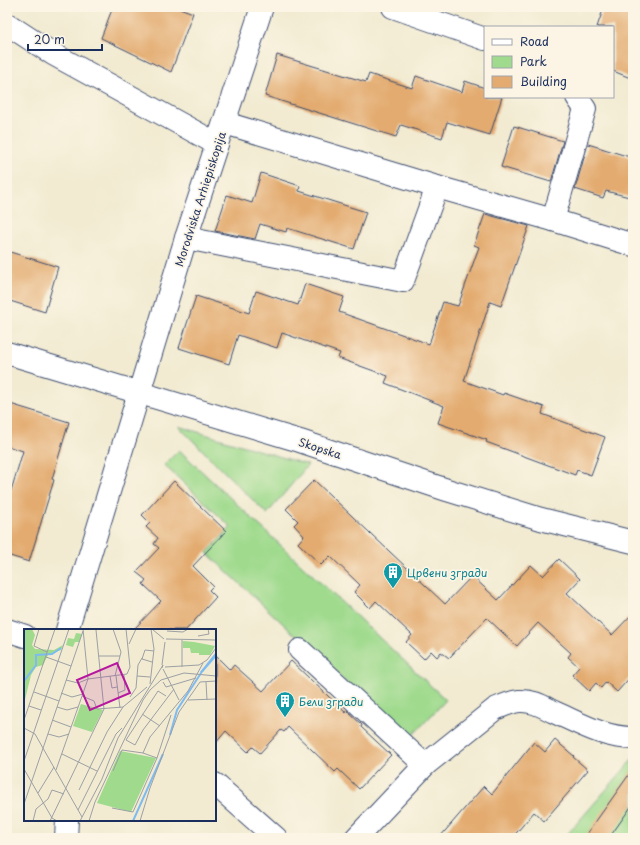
<svg xmlns="http://www.w3.org/2000/svg" width="640" height="845" viewBox="0 0 640 845" font-family="'Playpen Sans',sans-serif">
	<rect width="100%" height="100%" fill="#fcf5e5"/>
	<filter id="ink" filterUnits="userSpaceOnUse"><feTurbulence type="fractalNoise" baseFrequency=".025" numOctaves="2"/><feDisplacementMap in="SourceGraphic" scale="8" xChannelSelector="R" yChannelSelector="G"/><feConvolveMatrix kernelMatrix="1 2 1 2 8 2 1 2 1" color-interpolation-filters="sRGB"/></filter>
	<filter id="wash" filterUnits="userSpaceOnUse"><feTurbulence type="fractalNoise" baseFrequency=".012" numOctaves="4" result="noise"/><feDisplacementMap in="SourceGraphic" scale="16" xChannelSelector="R" yChannelSelector="G"/><feGaussianBlur stdDeviation="0.9" result="paint"/><feColorMatrix in="noise" values="0 0 0 0 0 0 0 0 0 0 0 0 0 0 0 0 0 1.4 0 .05"/><feComposite in="paint" operator="in"/></filter>
	<g filter="url(#wash)">
		<rect width="100%" height="100%" fill="#f2ebd2"/>
		<!-- green -->
		<g fill="#9fda8d" stroke="#5d8476">
			<path d="M178,426L308,465L267,514Z"/>
			<path d="M179,450L446,700L408,740L207,553L231,527L164,465Z"/>
			<path d="M633,759V838H564Z"/>
		</g>
		<g id="blocks">
			<!-- building -->
			<g fill="#e3ab70">
				<path d="M113,7H177L193,13L171,72L101,38Z"/>
				<path d="M604,7H633V79L613,71V27H597Z"/>
				<path d="M277,55L366,82L369,74L412,88L416,76L462,92L465,81L485,88V97H502L490,135L447,122L442,138L401,125L396,137L265,96Z"/>
				<path d="M514,126L563,141L551,182L501,167Z"/>
				<path d="M588,144L633,158V198L606,191L603,198L575,189Z"/>
				<path d="M261,173L300,186L299,191L366,212L354,249L287,228L286,232L260,224L255,239L215,231L227,195L252,203Z"/>
				<path d="M485,214L529,226L501,306L490,302L464,381L503,395L504,393L544,407L542,414L605,437L591,475L577,470L575,475L486,442L487,440L438,423L444,406L385,383L388,376L338,358L340,353L282,333L277,348L238,335L229,364L179,348L196,296L249,313L256,291L298,305L305,284L344,297L339,312L429,344L443,302L458,306L479,247L474,245Z"/>
				<path d="M7,251L58,267L45,312L7,300Z"/>
				<path d="M7,403L69,422L52,479L54,480L29,562L7,555V504L23,451L7,446Z"/>
				<path d="M314,480L445,604L472,576L498,600L531,565L543,576L559,559L580,579L567,593L612,635L633,613V674L617,692L606,682L601,688L596,683L589,691L572,675L579,667L568,657L571,653L538,623L517,646L487,618L449,658L441,652L437,657L431,651L424,659L406,642L412,635L376,601L370,608L354,592L360,585L330,556L321,565L298,543L304,536L294,525L298,521L286,509Z"/>
				<path d="M174,481L226,531L193,566L213,586L209,590L216,597L186,630H133L161,601L143,584L146,580L136,572L159,548L154,544L158,538L146,527L150,523L142,515Z"/>
				<path d="M215,655L230,670L234,665L263,691L291,661L346,713L347,711L362,725L361,727L391,755L359,789L338,769L335,772L288,727L284,732L281,730L260,753L253,747L248,752L226,731L215,744Z"/>
				<path d="M555,740L574,756L573,757L588,770L544,821L534,812L512,838H439L484,786L492,794L534,742L545,752Z"/>
				<path d="M633,769V804L609,838H584Z"/>
			</g>
		</g>
	</g>
	<g filter="url(#ink)">
		<use href="#blocks" fill-opacity="0" stroke="#3b4b6f" stroke-width="1"/>
		<g fill="none" stroke-linecap="round" stroke-linejoin="round">
			<defs>
				<g id="street">
					<path d="M393,7L485,39"/>
					<path d="M7,24L53,54L217,144"/>
					<path d="M225,123L437,187L553,220L633,245"/>
					<path d="M553,220L585,109L577,97"/>
					<path d="M186,238L403,281L437,187"/>
					<path d="M7,353L300,441L447,490L541,519L633,542"/>
					<path d="M7,630L25,636"/>
					<path d="M67,630L186,238L262,7"/>
					<path d="M300,650L425,765"/>
					<path d="M215,784L276,838"/>
					<path d="M66,838L67,820"/>
					<path d="M356,838L425,765L495,709C502,706 510,702 519,701C532,700 542,706 554,712C579,723 604,738 633,738"/>
				</g>
			</defs>
			<!-- street casing -->
			<use href="#street" stroke="#3b4b6f" stroke-width="24"/>
			<!-- street -->
			<use href="#street" stroke="#fff" stroke-width="22"/>
		</g>
	</g>
	<!-- icons -->
	<defs>
		<symbol id="building-pin" viewBox="-11 -11 22 30"><path d="M0 17L-7.5 6A9.5 9.5 0 1 1 7.5 6Z" fill="#0f9aa8" stroke="#fcf5e5"/><path d="M-4-6H4V6H1V3H-1V6H-4ZM-2.5-4.3h1.7v1.8h-1.7ZM.8-4.3h1.7v1.8H.8ZM-2.5-1h1.7V.8h-1.7ZM.8-1h1.7V.8H.8Z" fill="#fff"/></symbol>
	</defs>
	<g fill-rule="evenodd">
		<use href="#building-pin" x="382" y="561" width="22" height="30"/>
		<use href="#building-pin" x="274" y="690" width="22" height="30"/>
	</g>
	<g text-anchor="middle" dominant-baseline="central" stroke-width="3.5" stroke-linejoin="round" paint-order="stroke">
		<!-- street labels -->
		<g font-size="11" fill="#1b2f5e" stroke="#fcf5e5">
			<text transform="translate(200 199) rotate(-72)">Morodviska Arhiepiskopija</text>
			<text transform="translate(320 448) rotate(18)">Skopska</text>
		</g>
		<!-- culture labels -->
		<g font-size="11" fill="#0d838f" stroke="#fcf5e5" text-anchor="start">
			<text x="407" y="572">Црвени згради</text>
			<text x="299" y="701">Бели згради</text>
		</g>
	</g>
	<!-- overview -->
	<g transform="translate(24 629)">
		<rect width="192" height="192" fill="#f2ebd2"/>
		<path d="M8,0L11,6L8,16L11,20L30,21L39,16L37,21L24,26L19,36L12,38L7,46L0,75V1ZM52,4L58,5L55,13H51L49,18L42,16L44,9L50,10ZM159,12L170,13L191,17L186,26H175V24H167L166,19H159ZM57,75L79,81L68,103L49,97ZM96,122L132,129L107,183L73,174Z" fill="#9fda8d"/>
		<path d="M192,23V28L179,43H176Z" fill="#7ebbf1"/>
		<path fill="none" stroke="#7ebbf1" stroke-width="2" d="M0,52L12,36V26L28,25L37,19M146,106L153,81L179,41M109,192L139,125"/>
		<path fill="none" stroke="#9ca0a4" stroke-width="1" d="M15,0L10,17L23,23M54,0H78M89,0L97,23L91,47M128,0L140,10M143,2L159,3L164,0M174,7L185,5L184,0M142,10L192,11M105,15L112,0M75,27H96M22,28L47,37M128,33L118,30L121,21L130,22M138,36L141,13M141,38L175,36L183,31L192,19M158,38V11M139,40L155,71M86,47L88,59L93,58M92,47L96,79M113,47L126,48M42,51L54,54L64,50L103,45L106,38L102,0M139,53L142,58L172,49M182,53L183,71M126,55L130,20L127,0M10,63L35,72M37,64L48,68L59,65M94,64L101,61L100,46M58,67L70,72L73,80L99,78L123,58M142,67L134,62L102,111L111,116L119,101L150,60M106,68L112,59L114,36L118,29M164,71L192,70M5,77L17,81M33,78L43,81L54,78M118,85L136,97M0,91L31,0M28,91L47,98M0,99L11,105L58,188M24,105L35,108L45,105M119,124L126,108L164,62L179,34M38,125L73,142M0,132L45,0M0,140L28,189L33,192M32,141L64,50L59,0M89,142L98,121L119,124L133,129L147,86M55,161L83,103L99,78M14,164L30,138M0,175L59,2M88,179L109,183L133,129M54,181L92,105L98,99M9,192L12,180L24,170L28,161L40,165M26,192L80,80L72,1M56,192L78,150L94,109L139,36L138,39M65,192L71,173L119,71L126,61L137,51L160,44L192,47M116,192L126,159L155,83L176,53L192,52"/>
		<path fill="#b5179e" fill-opacity="0.15" stroke="#b5179e" stroke-width="2" d="M93,34L106,64L66,81L53,51Z"/>
		<rect width="192" height="192" fill="none" stroke="#1b2f5e" stroke-width="2"/>
	</g>
	<!-- margin -->
	<rect width="640" height="845" fill="none" stroke="#fcf5e5" stroke-width="24"/>
	<!-- legend -->
	<rect x="484" y="26" width="130" height="72" fill="#fcf5e5" stroke="#a2a6af"/>
	<rect x="492" y="39" width="20" height="6" fill="#ffffff" stroke="#a2a6af"/>
	<text x="520" y="46" font-size="12" fill="#1b2f5e">Road</text>
	<rect x="492" y="56" width="20" height="12" fill="#9fda8d" stroke="#a2a6af"/>
	<text x="520" y="66" font-size="12" fill="#1b2f5e">Park</text>
	<rect x="492" y="76" width="20" height="12" fill="#e3ab70" stroke="#a2a6af"/>
	<text x="520" y="86" font-size="12" fill="#1b2f5e">Building</text>
	<!-- scale -->
	<path d="M28 44v6h74v-6" fill="none" stroke="#1b2f5e" stroke-width="2"/>
	<text x="34" y="44" font-size="12" fill="#1b2f5e" stroke="#fcf5e5" stroke-width="3" paint-order="stroke">20 m</text>
</svg>
